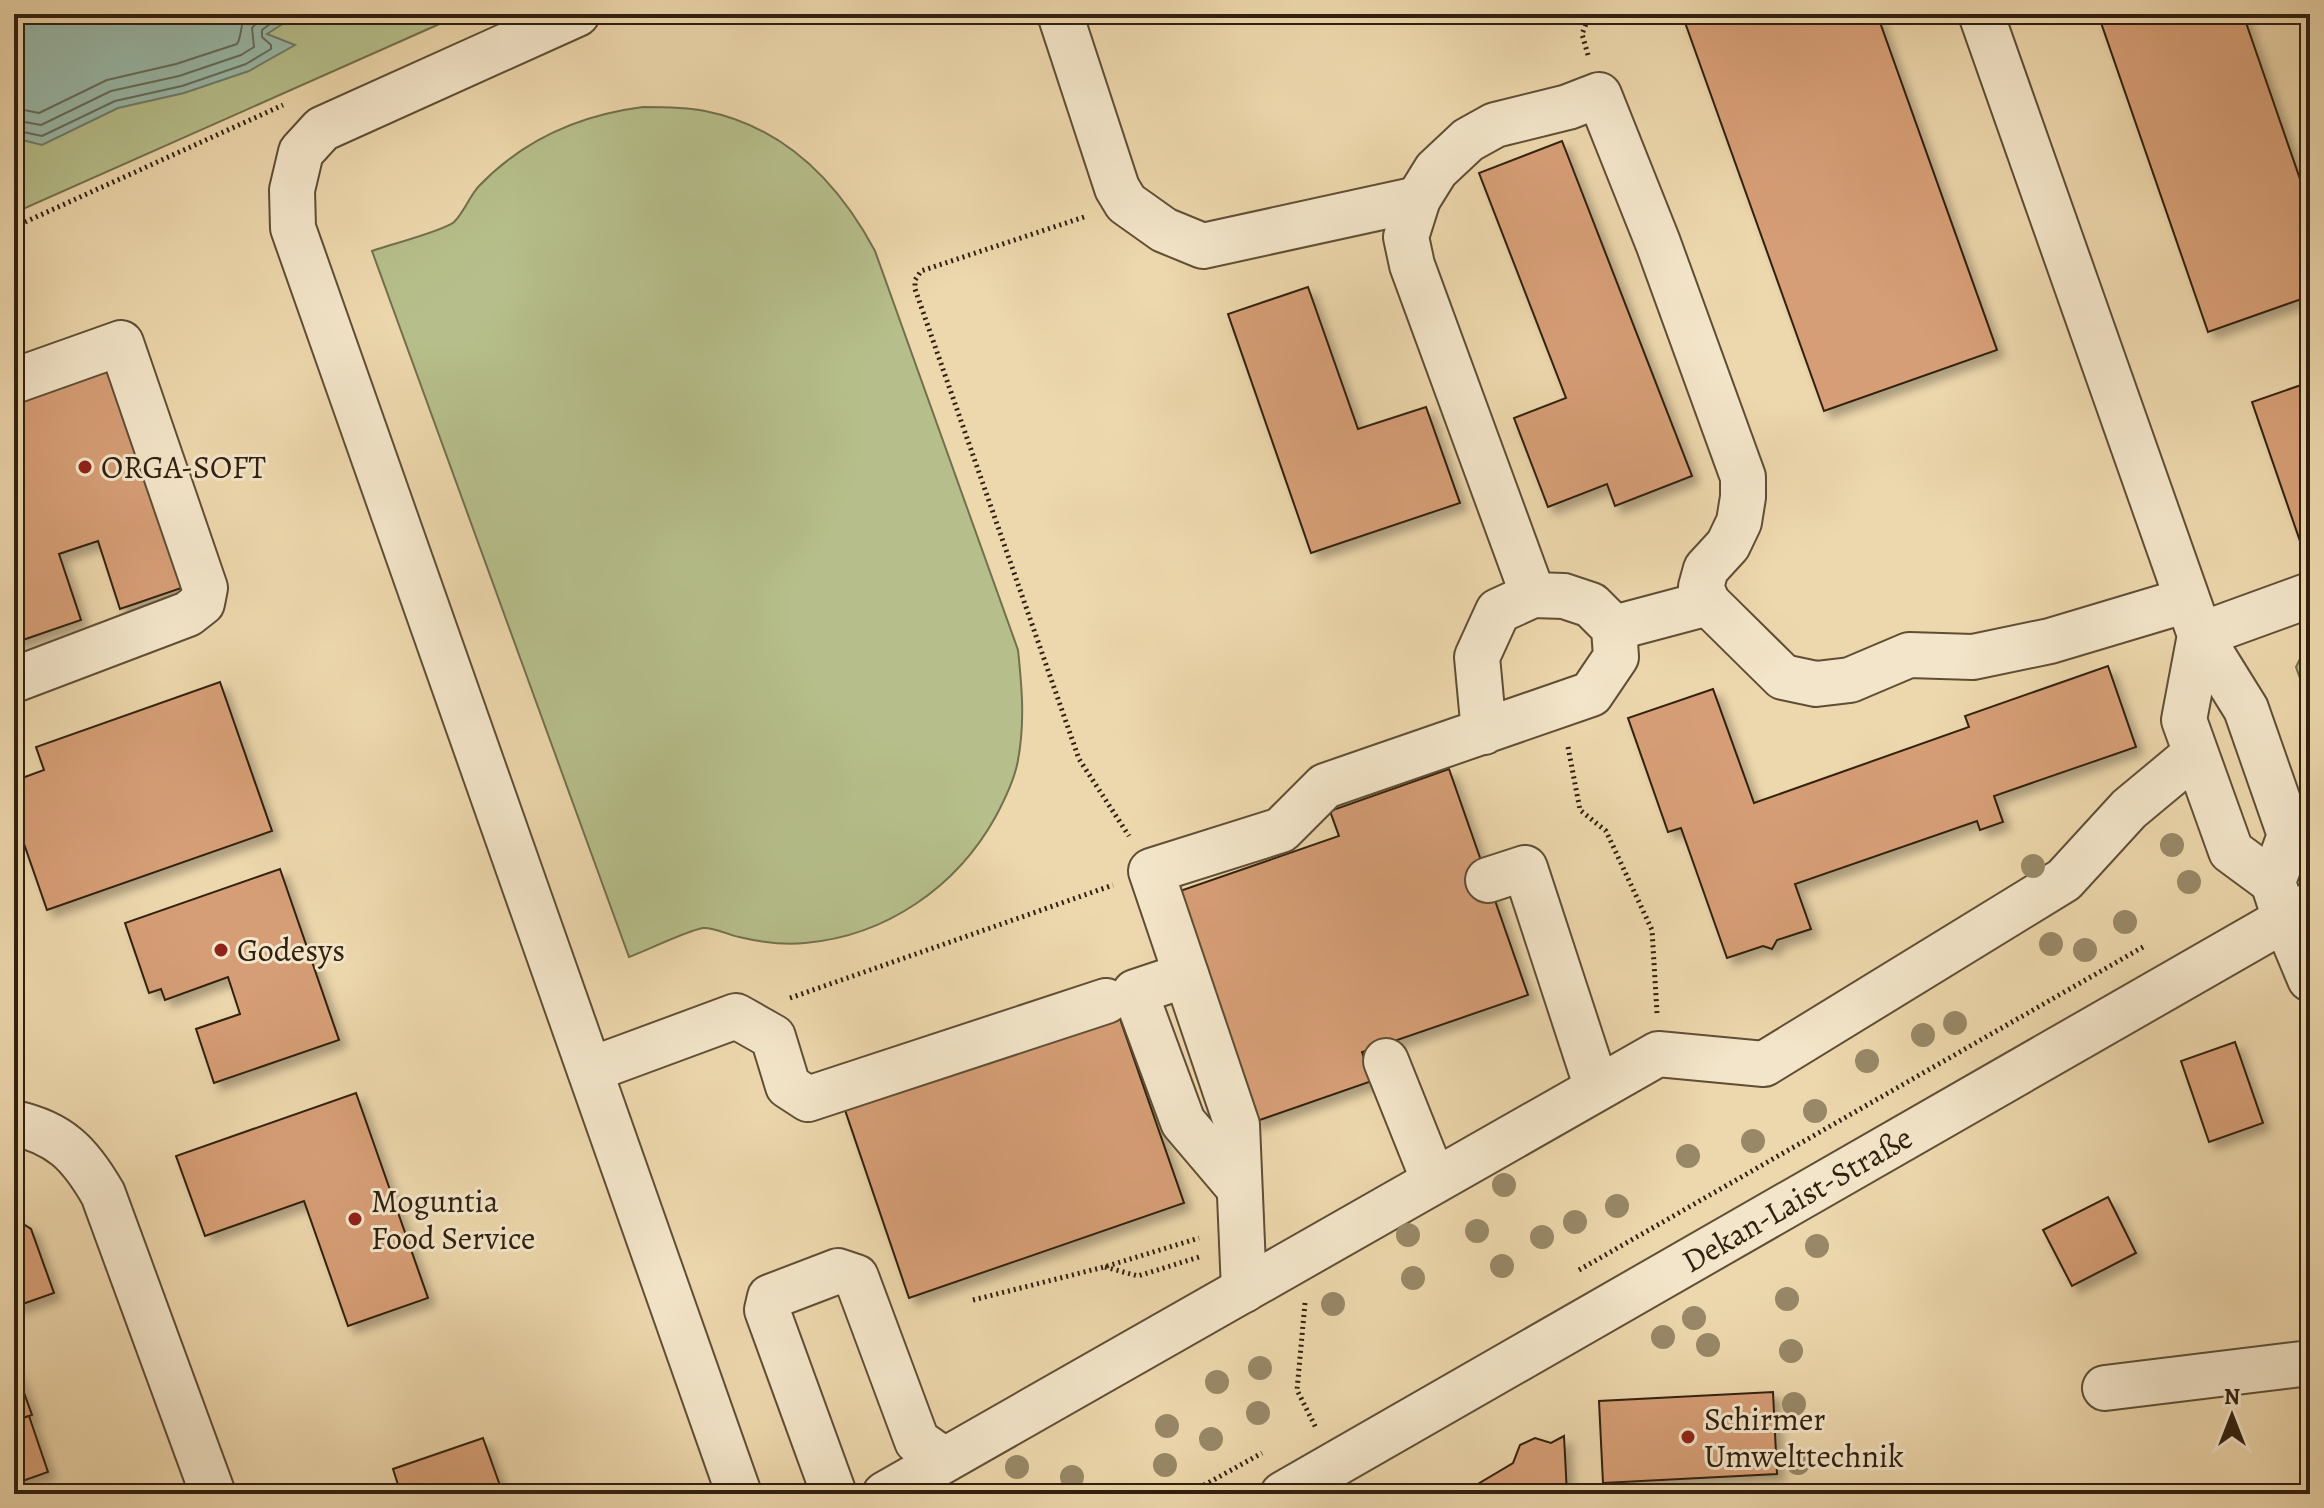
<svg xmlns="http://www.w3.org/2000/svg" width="2324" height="1508" viewBox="0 0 2324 1508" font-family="Alegreya,serif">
	<defs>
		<filter id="shadow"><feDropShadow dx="7" dy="7" stdDeviation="4" flood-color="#0004"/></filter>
	</defs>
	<rect width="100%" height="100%" fill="#edd7ac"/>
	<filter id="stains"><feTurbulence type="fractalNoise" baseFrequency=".0025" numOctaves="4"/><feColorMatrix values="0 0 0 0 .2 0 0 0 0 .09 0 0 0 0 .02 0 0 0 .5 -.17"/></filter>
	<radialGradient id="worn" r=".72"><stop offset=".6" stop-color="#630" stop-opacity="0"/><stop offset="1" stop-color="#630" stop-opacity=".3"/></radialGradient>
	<!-- green -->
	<g fill="#b6bf8b" stroke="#73704d" stroke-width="2">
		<path d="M14,14H462L14,213Z"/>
		<path d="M643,107C663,107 685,107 705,111C785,127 838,182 875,251L1018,650C1022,688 1025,722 1018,760C1015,779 1005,799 996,816C957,887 886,936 805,943C783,945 760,942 739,937C728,935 714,927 703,928C686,931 648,950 629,957L372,251C388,245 444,231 454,222C464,212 469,197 479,186C524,139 580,115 643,107Z"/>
		<path d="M2310,638V706L2296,667Z"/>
	</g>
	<!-- water -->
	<path fill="#99baaa" stroke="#6f7c6c" stroke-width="2" d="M14,14H298L267,34L295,45L249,71L184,93L118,108L42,145L14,138Z"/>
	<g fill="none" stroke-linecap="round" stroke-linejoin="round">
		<!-- shore -->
		<g stroke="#646d5c" stroke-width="2">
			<path d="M14,108L39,113L107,80L176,64L237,44C242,37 240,23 246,14"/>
			<path d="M14,120L41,125L111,91L179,76L241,55L254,47L252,28L264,14"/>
			<path d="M14,130L42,136L115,101L182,86L246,64L271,49V45L262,37V30L283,14"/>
		</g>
	</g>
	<!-- building -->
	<g fill="#d69e76" stroke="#30200f" stroke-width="2" filter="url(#shadow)">
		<path d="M1682,14H1877L1997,350L1824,411Z"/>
		<path d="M2098,14H2243L2310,208V296L2208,332Z"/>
		<path d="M1562,141L1692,476L1615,506L1607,484L1548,507L1514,418L1566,398L1479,173Z"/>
		<path d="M1308,287L1358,429L1426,407L1460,503L1311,553L1228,314Z"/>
		<path d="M120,357L196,583L120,609L98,541L59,554L81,620L14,643V393Z"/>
		<path d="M2310,382V541L2301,544L2252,402Z"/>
		<path d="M2108,666L2136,747L1994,796L2003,822L1980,830L1977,821L1795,884L1811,929L1777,940L1772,949L1763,946L1727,958L1681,828L1668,832L1628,718L1713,689L1754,803L1969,727L1965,716Z"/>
		<path d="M220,682L272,831L47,910L14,815V781L44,770L36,747Z"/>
		<path d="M1449,769L1528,995L1362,1052L1372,1081L1254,1122L1174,893L1339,836L1330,811Z"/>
		<path d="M280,869L339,1040L214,1083L196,1029L240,1014L228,977L165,1000L161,989L149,993L125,923Z"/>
		<path d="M1119,1016L1184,1203L909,1298L845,1110Z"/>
		<path d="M2235,1042L2263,1123L2209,1142L2181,1061Z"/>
		<path d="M356,1093L428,1298L348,1326L304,1201L205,1236L176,1156Z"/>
		<path d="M2108,1197L2136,1253L2072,1286L2043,1230Z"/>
		<path d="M14,1218L31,1229L54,1293L14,1307Z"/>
		<path d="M14,1365L32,1415L14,1421Z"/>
		<path d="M1773,1392L1777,1474L1603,1483L1599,1401Z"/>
		<path d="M29,1416L48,1472L14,1484V1421Z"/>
		<path d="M1564,1436L1567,1494H1461L1513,1463L1520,1445L1535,1438L1551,1443Z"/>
		<path d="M483,1438L503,1494H401L393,1469Z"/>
	</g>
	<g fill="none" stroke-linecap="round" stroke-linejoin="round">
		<defs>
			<g id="minor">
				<path d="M577,14L322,129L301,152L292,190L293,228L739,1494"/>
				<path d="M1060,14L1117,188L1126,203L1164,230L1203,246L1418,199"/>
				<path d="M1981,14L2200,635L2184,720L2231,851L2273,882"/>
				<path d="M14,381L121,343L205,588L202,603L188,614L14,680"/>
				<path d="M1533,595L1412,265L1406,237L1418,199L1436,170L1468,140L1495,125L1568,107L1599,95L1658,243L1743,477V497L1739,522L1728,545L1706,569L1701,587L1708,603L1783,677L1816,684L1850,680L1909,655L1973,657L2050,641L2187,600"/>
				<path d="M2310,595L2200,635L2246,709L2290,835L2273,882L2285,919L2310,979"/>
				<path d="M1614,628L1708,603"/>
				<path d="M1488,880L1525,868L1597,1088"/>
				<path d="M1186,975L1135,992L1183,1122L1239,1188"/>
				<path d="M1386,1061L1434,1181"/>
				<path d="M590,1070L736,1016L773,1037L788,1086L808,1099L1106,1001"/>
				<path d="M14,1123C60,1133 80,1154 103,1194L213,1494"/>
				<path d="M1244,1290L1237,1125L1151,871L1281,830L1325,786L1591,694L1616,657L1614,628L1591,605L1564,596L1533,595L1498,611L1477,657L1484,732"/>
				<path d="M2105,1388L2310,1363"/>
				<path d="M834,1494L767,1310L770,1297L838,1271L856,1277L917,1441L944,1460"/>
				<path d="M885,1494L1658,1054L1764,1064L2064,880L2129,809L2195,754"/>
				<path d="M1283,1494L2310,905"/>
			</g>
		</defs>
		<!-- minor casing -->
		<use href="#minor" stroke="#5f4e36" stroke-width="48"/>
		<!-- path -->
		<g stroke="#30200f" stroke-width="5" stroke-dasharray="2 4" stroke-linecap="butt">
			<path d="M1588,55L1582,34L1590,14"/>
			<path d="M1084,217L921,271L915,280V289L1079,759L1129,836"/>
			<path d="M14,227L283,105"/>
			<path d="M1568,747L1580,810L1606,831L1652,930L1657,1013"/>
			<path d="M790,998L1113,885"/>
			<path d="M1105,1267L1138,1276L1199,1257"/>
			<path d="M1579,1270L2143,947"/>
			<path d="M973,1300L1104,1267L1199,1238"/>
			<path d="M1305,1303L1297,1390L1316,1428"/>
			<path d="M1188,1494L1262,1453"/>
		</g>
		<!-- minor -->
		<use href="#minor" stroke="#f3e5c9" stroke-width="44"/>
	</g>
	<!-- trees -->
	<g fill="#988867">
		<circle cx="2172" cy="845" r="12"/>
		<circle cx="2033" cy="866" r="12"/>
		<circle cx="2189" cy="882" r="12"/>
		<circle cx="2125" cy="922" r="12"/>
		<circle cx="2051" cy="944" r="12"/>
		<circle cx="2085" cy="950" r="12"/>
		<circle cx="1955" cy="1023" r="12"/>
		<circle cx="1923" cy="1035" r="12"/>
		<circle cx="1867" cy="1061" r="12"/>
		<circle cx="1815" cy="1111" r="12"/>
		<circle cx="1753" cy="1141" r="12"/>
		<circle cx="1688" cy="1156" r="12"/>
		<circle cx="1504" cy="1185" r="12"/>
		<circle cx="1617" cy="1206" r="12"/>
		<circle cx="1575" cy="1222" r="12"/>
		<circle cx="1477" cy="1231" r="12"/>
		<circle cx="1408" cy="1235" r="12"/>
		<circle cx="1542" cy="1237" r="12"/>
		<circle cx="1817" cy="1246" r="12"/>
		<circle cx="1502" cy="1266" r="12"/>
		<circle cx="1413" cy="1278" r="12"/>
		<circle cx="1787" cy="1299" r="12"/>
		<circle cx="1333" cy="1304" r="12"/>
		<circle cx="1694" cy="1318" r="12"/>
		<circle cx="1663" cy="1337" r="12"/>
		<circle cx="1708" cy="1345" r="12"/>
		<circle cx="1791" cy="1351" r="12"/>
		<circle cx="1260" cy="1368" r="12"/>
		<circle cx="1217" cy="1382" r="12"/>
		<circle cx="1794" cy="1404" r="12"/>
		<circle cx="1258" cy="1413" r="12"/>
		<circle cx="1167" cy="1426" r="12"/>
		<circle cx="1211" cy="1439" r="12"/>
		<circle cx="1798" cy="1463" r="12"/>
		<circle cx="1165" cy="1465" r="12"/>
		<circle cx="1017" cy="1467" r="12"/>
		<circle cx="1072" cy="1477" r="12"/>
	</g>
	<!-- markers -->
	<g fill="#8f2418" stroke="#f3e5c9" stroke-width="3">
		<circle cx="85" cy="467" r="8"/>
		<circle cx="221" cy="950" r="8"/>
		<circle cx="355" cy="1219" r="8"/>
		<circle cx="1688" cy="1437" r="8"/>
	</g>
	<g text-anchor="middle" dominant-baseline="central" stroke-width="6" stroke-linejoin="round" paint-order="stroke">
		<!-- poi labels -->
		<g font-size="32" fill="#30200f" stroke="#f3e5c9" text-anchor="start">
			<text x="101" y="467">ORGA-SOFT</text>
			<text x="237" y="950">Godesys</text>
			<text x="371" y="1201">Moguntia<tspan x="371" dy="37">Food Service</tspan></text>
			<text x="1704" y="1419">Schirmer<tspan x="1704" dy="37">Umwelttechnik</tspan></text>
		</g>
		<!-- street labels -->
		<g font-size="32" fill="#30200f" stroke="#f3e5c9">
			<text transform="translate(1797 1199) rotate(-30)">Dekan-Laist-Straße</text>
		</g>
	</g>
	<!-- margin -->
	<rect width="2324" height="1508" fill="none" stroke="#edd7ac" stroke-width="48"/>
	<rect x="16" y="16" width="2292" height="1476" fill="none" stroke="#30200f" stroke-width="4"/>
	<rect x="24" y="24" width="2276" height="1460" fill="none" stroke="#30200f" stroke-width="2"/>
	<!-- north arrow -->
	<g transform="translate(2232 1416)" stroke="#f3e5c9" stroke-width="6" paint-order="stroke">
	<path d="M0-6L14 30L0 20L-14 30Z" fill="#30200f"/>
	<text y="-12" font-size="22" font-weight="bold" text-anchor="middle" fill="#30200f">N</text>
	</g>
	<rect width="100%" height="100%" filter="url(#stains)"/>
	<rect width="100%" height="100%" fill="url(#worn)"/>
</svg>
